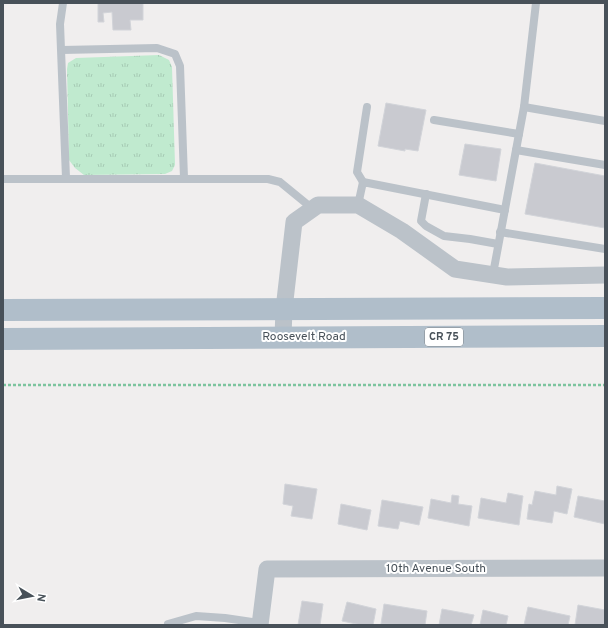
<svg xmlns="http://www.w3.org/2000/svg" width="608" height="628" viewBox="0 0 608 628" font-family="Overpass,sans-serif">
	<defs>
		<pattern id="grass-tufts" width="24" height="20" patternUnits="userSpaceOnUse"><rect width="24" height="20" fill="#c0eacf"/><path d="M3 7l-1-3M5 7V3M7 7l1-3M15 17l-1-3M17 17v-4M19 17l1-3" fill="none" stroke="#a6cab4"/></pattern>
	</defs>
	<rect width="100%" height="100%" fill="#f0eeee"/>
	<!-- grass -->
	<path fill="url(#grass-tufts)" d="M159,55L169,60L172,67L175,165L172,171L165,174L84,175L75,168L69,160L67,69L68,63L76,58Z"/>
	<!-- building -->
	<g fill="#c9cad0" stroke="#d2d4d9">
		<path d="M98,3H143V20H130L131,30H113L112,12L103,13L104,22H98Z"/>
		<path d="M386,103L426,110L418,151L405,149V151L378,146Z"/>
		<path d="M465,144L501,149L496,181L459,175Z"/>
		<path d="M535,163L605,176V228L525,214Z"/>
		<path d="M285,484L317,489L312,519L291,516L293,506L283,504Z"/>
		<path d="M557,486L572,489L567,514L554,511L552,523L527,519L529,504L532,505L535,491L556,495Z"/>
		<path d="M508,493L523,496L519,525L478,518L481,498L506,503Z"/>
		<path d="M452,495L459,496L458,504L472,506L469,526L428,518L431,499L451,503Z"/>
		<path d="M578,496L605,501V524L574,517Z"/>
		<path d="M382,500L423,507L419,525L400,521L398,529L378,526Z"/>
		<path d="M341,504L371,510L367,530L338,524Z"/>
		<path d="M302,601L323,604L320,625H298Z"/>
		<path d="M347,602L376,609L373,625H361L342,621Z"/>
		<path d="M384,604L427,611L425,625L381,624Z"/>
		<path d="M578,605L605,610V625H575Z"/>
		<path d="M528,607L570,616L568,625H524Z"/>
		<path d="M442,609L474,615L471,625H439Z"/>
		<path d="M483,610L508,616L506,625H480Z"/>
	</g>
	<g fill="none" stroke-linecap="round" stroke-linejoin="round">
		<!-- path -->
		<path stroke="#7cc49e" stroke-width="2.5" stroke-dasharray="3 2" stroke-linecap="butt" d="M3,385H605"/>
		<!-- lane -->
		<g stroke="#bbc2c9" stroke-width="8">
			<path d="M63,3L60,24L66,178"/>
			<path d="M62,50L157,48L175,54L180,66L184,178"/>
			<path d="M524,107L536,3"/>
			<path d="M434,120L519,134"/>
			<path d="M516,150L605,165"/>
			<path d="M3,179H268L280,182L313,209"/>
			<path d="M363,182L357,172L367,107"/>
			<path d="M426,194L421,221L426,226L444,236L470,239L498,244"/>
			<path d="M358,205L363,182L505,210"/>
			<path d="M500,232L605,249"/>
			<path d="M493,274L524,107L605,121"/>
			<path d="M168,624L196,616L225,618L260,623"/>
		</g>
		<!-- street -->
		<g stroke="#bbc2c9" stroke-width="17">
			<path d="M283,337L284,309L294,222L318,205H358L402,231L455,269L507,277L605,275"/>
			<path d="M260,625L267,569L605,568"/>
		</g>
		<!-- primary -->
		<g stroke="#b0beca" stroke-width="22">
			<path d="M3,310L605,308"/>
			<path d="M3,339L605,336"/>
		</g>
	</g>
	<g text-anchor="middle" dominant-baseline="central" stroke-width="4" stroke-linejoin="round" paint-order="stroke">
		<!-- shield labels -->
		<rect fill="#fff" stroke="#7f858b" stroke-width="1" x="425" y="328" width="38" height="18" rx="3"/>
		<g font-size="11" font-weight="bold" fill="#485159">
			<text x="444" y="337">CR 75</text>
		</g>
		<!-- street labels -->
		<g font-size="12" fill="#485159" stroke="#fff">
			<text x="304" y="337">Roosevelt Road</text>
			<text x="436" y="569">10th Avenue South</text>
		</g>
	</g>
	<!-- border -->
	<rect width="608" height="628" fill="none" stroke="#485159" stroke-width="8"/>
	<!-- north arrow -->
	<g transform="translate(32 596) rotate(100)" stroke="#ffffff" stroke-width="3" paint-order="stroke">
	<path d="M0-3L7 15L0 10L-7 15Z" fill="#485159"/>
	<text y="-6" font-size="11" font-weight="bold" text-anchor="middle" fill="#485159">N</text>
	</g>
</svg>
